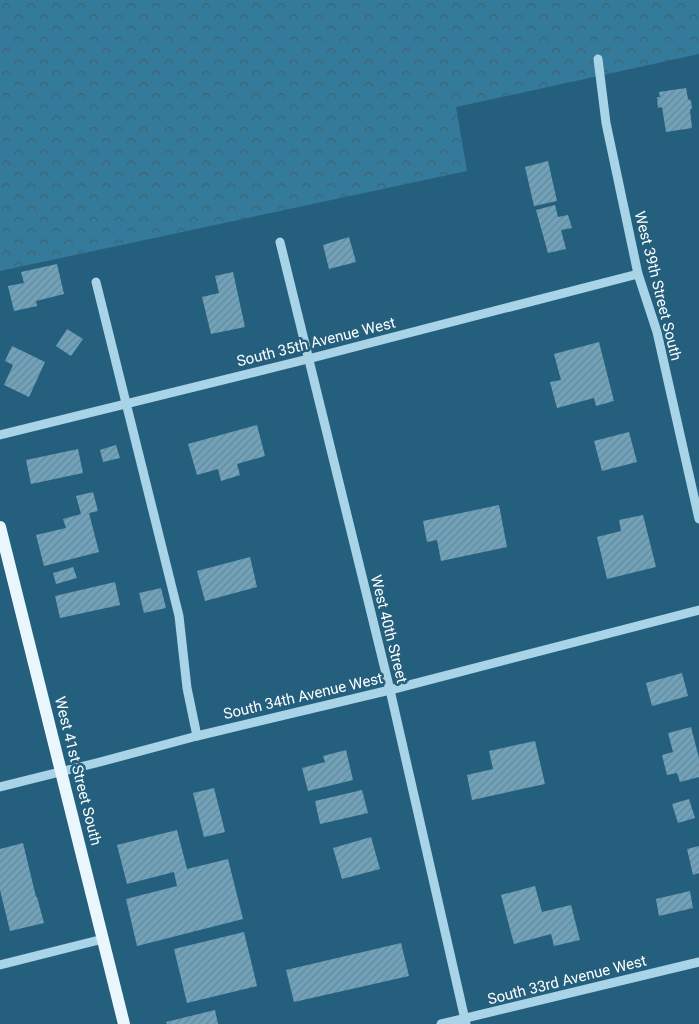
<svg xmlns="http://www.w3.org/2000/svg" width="699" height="1024" viewBox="0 0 699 1024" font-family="Roboto,sans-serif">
	<defs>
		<pattern id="forest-crowns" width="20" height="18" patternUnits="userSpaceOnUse" patternTransform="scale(1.25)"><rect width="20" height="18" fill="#347a9a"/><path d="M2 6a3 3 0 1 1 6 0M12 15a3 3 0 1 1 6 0" fill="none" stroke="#406373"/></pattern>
		<pattern id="building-hatch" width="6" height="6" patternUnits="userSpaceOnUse" patternTransform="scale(1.25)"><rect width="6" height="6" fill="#71a2b9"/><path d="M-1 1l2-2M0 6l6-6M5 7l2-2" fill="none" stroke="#668898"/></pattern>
	</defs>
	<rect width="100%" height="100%" fill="#24607e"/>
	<!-- forest -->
	<path fill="url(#forest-crowns)" d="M0,0H699V54L456,107L467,171L0,271Z"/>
	<!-- building -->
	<g fill="url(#building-hatch)">
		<path d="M686,88L688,99L691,101L692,108L690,110L692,128L666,132L662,107L658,108L657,97H660L659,92Z"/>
		<path d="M548,161L557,201L534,206L525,167Z"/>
		<path d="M555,205L558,217L568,215L572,228L561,230L566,249L548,253L536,210Z"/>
		<path d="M349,237L356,262L329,269L323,245Z"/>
		<path d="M57,264L64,294L36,301L37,306L14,311L8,286L24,283L21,272Z"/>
		<path d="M233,272L245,327L211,334L202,297L219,293L215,276Z"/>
		<path d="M67,329L83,339L71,356L56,346Z"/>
		<path d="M599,342L614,401L596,406L594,398L557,408L550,382L561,380L554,354Z"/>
		<path d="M12,346L45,362L29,397L4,385L13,365L5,361Z"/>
		<path d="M257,425L265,456L237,464L240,475L221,481L218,469L197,475L188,444Z"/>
		<path d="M629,432L637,462L602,471L594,441Z"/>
		<path d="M116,445L120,458L103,462L100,450Z"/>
		<path d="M78,449L83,473L31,484L26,460Z"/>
		<path d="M93,492L98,511L89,513L99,552L44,566L36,535L66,528L63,519L81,514L76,496Z"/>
		<path d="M499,505L507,547L441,561L437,540L427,542L423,521Z"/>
		<path d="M643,515L656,567L607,579L597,537L621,531L619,520Z"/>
		<path d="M250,557L257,587L205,601L197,571Z"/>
		<path d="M73,567L77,578L56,584L53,573Z"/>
		<path d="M115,582L120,605L60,618L55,596Z"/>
		<path d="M161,588L166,608L144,613L139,593Z"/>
		<path d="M682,673L688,696L652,706L646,683Z"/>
		<path d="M691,727L699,758V777L680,782L677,773L667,775L662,755L673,752L668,733Z"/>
		<path d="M535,741L545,784L472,800L467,775L493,769L489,751Z"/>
		<path d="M346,750L353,780L308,791L302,768L325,762L323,756Z"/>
		<path d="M214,788L225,832L204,837L193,793Z"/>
		<path d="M362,790L368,813L320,824L315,801Z"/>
		<path d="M689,799L695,818L678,823L672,804Z"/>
		<path d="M177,830L187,869L228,859L243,919L137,946L126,899L177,886L174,872L127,884L117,845Z"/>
		<path d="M371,837L380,869L342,879L333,848Z"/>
		<path d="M23,843L36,897H37L44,923L10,931L0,890V849Z"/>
		<path d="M699,846V873L693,875L687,849Z"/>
		<path d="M535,886L542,912L571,905L580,940L554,946L551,934L514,944L501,895Z"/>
		<path d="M690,891L693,908L659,916L656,899Z"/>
		<path d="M244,932L257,986L187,1003L174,949Z"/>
		<path d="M401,943L409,976L294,1002L286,970Z"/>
		<path d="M215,1010L218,1024H167L166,1022Z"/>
	</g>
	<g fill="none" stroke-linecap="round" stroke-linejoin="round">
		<!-- minor -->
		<g stroke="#a9d3e6" stroke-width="9">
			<path d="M598,59L606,123L638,274L657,332L699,519"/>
			<path d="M280,242L390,690L466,1024"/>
			<path d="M96,282L179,616L187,688L197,736"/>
			<path d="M0,435L308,359L638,274"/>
			<path d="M0,787L96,763L197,736L390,690L699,610"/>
			<path d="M0,965L103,939"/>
			<path d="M441,1024L699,962"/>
		</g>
		<!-- major -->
		<path stroke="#eaf6fd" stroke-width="12" d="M0,527L124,1024"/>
	</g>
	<g text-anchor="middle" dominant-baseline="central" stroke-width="5" stroke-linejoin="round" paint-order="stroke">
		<!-- street labels -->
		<g font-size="15" fill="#fff" stroke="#24607e">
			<text transform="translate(658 286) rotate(76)">West 39th Street South</text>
			<text transform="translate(316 342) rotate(-14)">South 35th Avenue West</text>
			<text transform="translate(389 629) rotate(76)">West 40th Street</text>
			<text transform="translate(303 696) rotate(-13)">South 34th Avenue West</text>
			<text transform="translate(78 771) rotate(76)">West 41st Street South</text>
			<text transform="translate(567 980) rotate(-14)">South 33rd Avenue West</text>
		</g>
	</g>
</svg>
